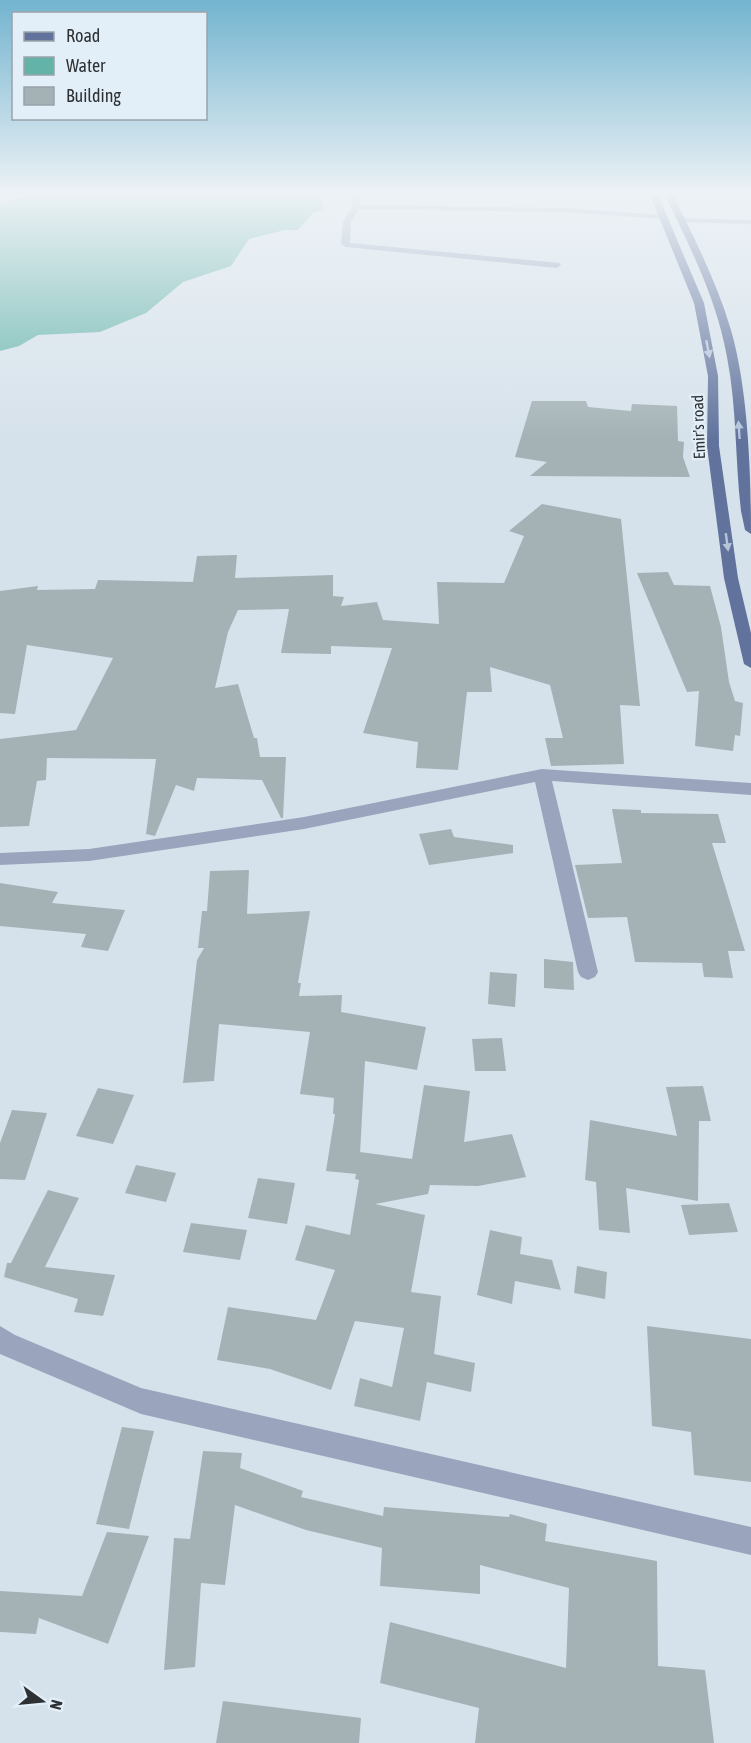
<svg xmlns="http://www.w3.org/2000/svg" width="751" height="1743" viewBox="0 0 751 1743" font-family="'Asap Condensed',sans-serif">
	<rect width="100%" height="100%" fill="#d6e2eb"/>
	<!-- water -->
	<path fill="#63b3a9" d="M24,195H318L321,198L323,210L313,213L298,230H285L249,239L231,266L183,282L146,313L100,332L38,335L19,346L0,351V204Z"/>
	<!-- building -->
	<g fill="#a4b2b6">
		<path d="M532,401H586L588,407L631,411L632,404L677,406L678,441L684,442L683,457L690,477L530,476L547,462L515,457Z"/>
		<path d="M542,504L621,519L640,706L620,705L624,764L551,766L545,738H563L550,685L490,667L492,692H467L458,770L416,768L418,742L363,733L392,648L331,646V654L281,653L289,609L238,610L228,632L215,688L238,684L254,738H257L260,757H286L283,818H281L262,780L197,778L194,791L176,785L155,836L146,834L156,759L47,758L46,780L37,781L29,826L0,827V739L76,730L113,658L27,645L15,714L0,713V591L38,586L37,590L95,589L98,580L193,582L197,556L237,555L235,578L333,575V596L344,597L341,606L377,602L383,620L439,624L437,582L504,583L524,536L509,531Z"/>
		<path d="M668,572L674,585L710,586L721,627L729,682L735,701L743,703L740,736L735,735L733,751L695,746L699,691L687,692L637,573Z"/>
		<path d="M612,809L641,810V813L718,814L726,843H712L745,951H728L733,978L704,977L702,963L635,962L627,917L588,918L575,865L622,863Z"/>
		<path d="M451,829L454,837L513,845V853L429,865L419,834Z"/>
		<path d="M249,870L247,914L310,911L298,983H301L299,996L342,995L341,1012L426,1027L417,1070L365,1061L360,1154V1152L412,1159L424,1085L470,1091L464,1142L512,1134L526,1177L478,1186L430,1185L428,1194L375,1204L425,1215L411,1292L441,1296L434,1354L475,1363L471,1392L427,1382L420,1421L354,1406L360,1378L392,1387L404,1328L355,1321L331,1390L270,1369L217,1360L228,1307L316,1320L335,1270L295,1260L306,1225L350,1235L359,1180L355,1179L356,1174L326,1171L335,1114H333L334,1098L300,1094L310,1032L219,1024L214,1081L183,1083L197,960L204,948H198L202,911H207L210,871Z"/>
		<path d="M0,883L58,892L52,903L125,910L108,951L81,947L86,934L0,926Z"/>
		<path d="M544,959L573,962L574,990L544,988Z"/>
		<path d="M490,972L517,974L515,1007L488,1004Z"/>
		<path d="M502,1038L506,1071H475L472,1039Z"/>
		<path d="M703,1086L711,1121H699L698,1201L626,1188L630,1233L599,1230L596,1182L585,1180L590,1120L677,1136L666,1087Z"/>
		<path d="M98,1088L134,1095L113,1144L76,1136Z"/>
		<path d="M12,1110L47,1113L25,1180L0,1179V1143Z"/>
		<path d="M136,1165L176,1173L166,1202L125,1193Z"/>
		<path d="M258,1178L295,1183L287,1224L248,1218Z"/>
		<path d="M48,1190L79,1198L45,1267L115,1275L103,1316L74,1312L78,1299L4,1277L7,1263H11Z"/>
		<path d="M729,1203L738,1232L689,1235L681,1205Z"/>
		<path d="M191,1223L247,1230L240,1260L183,1252Z"/>
		<path d="M490,1230L522,1237L520,1254L552,1260L561,1290L515,1281L512,1304L477,1295Z"/>
		<path d="M577,1266L607,1272L605,1299L574,1293Z"/>
		<path d="M647,1326L751,1339V1482L694,1475L691,1432L652,1426Z"/>
		<path d="M122,1427L154,1431L129,1529L96,1524Z"/>
		<path d="M203,1451L242,1453L240,1468L303,1491L301,1497L383,1516L384,1507L509,1517L510,1514L547,1524L545,1541L657,1561L658,1666L705,1670L714,1743H475L479,1708L380,1683L390,1622L566,1668L569,1588L480,1565V1594L380,1586L382,1548L306,1530L235,1505L225,1585L201,1583L195,1667L164,1670L174,1538L190,1539Z"/>
		<path d="M107,1532L149,1536L108,1644L39,1618L36,1634L0,1632V1591L82,1596Z"/>
		<path d="M223,1701L361,1718L359,1743H216Z"/>
	</g>
	<g fill="none" stroke-linecap="round" stroke-linejoin="round">
		<!-- minor -->
		<g fill="#9aa5bd" fill-rule="evenodd">
			<path d="M354,195L360,197V205L565,208L663,215L667,217L663,219L565,212L359,209L351,222L350,243L560,263L561,265L557,268L345,247L341,243L343,222L352,207Z"/>
			<path d="M678,218L751,220V224L681,222L677,220Z"/>
			<path d="M542,769L751,783V795L552,781L598,972L595,977L588,980L581,977L578,972L535,782L304,829L89,861L0,865V853L89,849L304,817Z"/>
			<path d="M0,1326L15,1335L141,1388L751,1527V1555L141,1414L0,1354Z"/>
		</g>
		<!-- major -->
		<g fill="#61739d" fill-rule="evenodd">
			<path d="M650,195H658L704,303L718,376L719,446L738,578L751,633V668L744,664L724,578L707,446L708,376L694,303Z"/>
			<path d="M665,195H673C695,239 717,283 731,330C748,389 751,472 751,534L745,530L741,511C735,460 737,408 727,357C717,300 690,247 665,195Z"/>
		</g>
	</g>
	<!-- one-way arrows -->
	<defs><path id="oneway-solid" d="M-6-.8H1V-3.2L6.5 0L1 3.2V.8H-6Z" transform="scale(1.5)"/></defs>
	<g fill="#b6c4d8">
		<use href="#oneway-solid" transform="translate(708 349) rotate(79)"/>
		<use href="#oneway-solid" transform="translate(739 430) rotate(-94)"/>
		<use href="#oneway-solid" transform="translate(727 542) rotate(82)"/>
	</g>
	<!-- sky -->
	<linearGradient id="sky" x2="0" y2="1"><stop stop-color="#73b4cf"/><stop offset="0.44" stop-color="#edf2f6"/><stop offset="1" stop-color="#edf2f6" stop-opacity="0"/></linearGradient>
	<rect width="751" height="439" fill="url(#sky)"/>
	<g text-anchor="middle" dominant-baseline="central" stroke-width="4.5" stroke-linejoin="round" paint-order="stroke">
		<!-- far-street labels -->
		<g font-size="16" fill="#2d3134" stroke="#e3eff8">
			<text transform="translate(698 427) rotate(-92)">Emir's road</text>
		</g>
	</g>
	<!-- legend -->
	<rect x="12" y="12" width="195" height="108" fill="#e3eff8" stroke="#9aa3aa" stroke-width="1.5"/>
	<rect x="24" y="32" width="30" height="9" fill="#61739d" stroke="#9aa3aa" stroke-width="1.5"/>
	<text x="66" y="42" font-size="18" fill="#2d3134">Road</text>
	<rect x="24" y="57" width="30" height="18" fill="#63b3a9" stroke="#9aa3aa" stroke-width="1.5"/>
	<text x="66" y="72" font-size="18" fill="#2d3134">Water</text>
	<rect x="24" y="87" width="30" height="18" fill="#a4b2b6" stroke="#9aa3aa" stroke-width="1.5"/>
	<text x="66" y="102" font-size="18" fill="#2d3134">Building</text>
	<!-- north arrow -->
	<g transform="translate(42 1701) rotate(105)" stroke="#e3eff8" stroke-width="4.5" paint-order="stroke">
	<path d="M0-4.5L10 22L0 15L-10 22Z" fill="#2d3134"/>
	<text y="-9" font-size="16" font-weight="bold" text-anchor="middle" fill="#2d3134">N</text>
	</g>
</svg>
